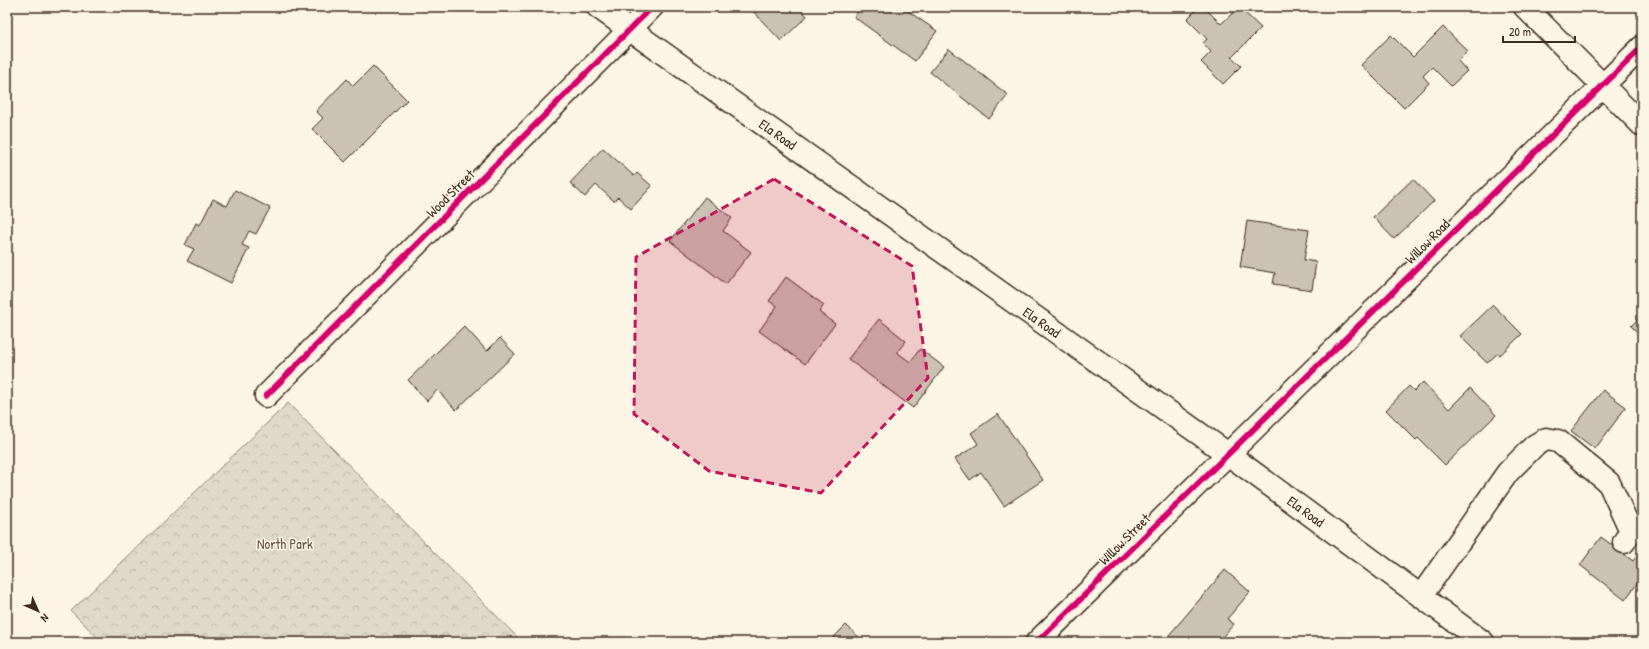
<svg xmlns="http://www.w3.org/2000/svg" width="1649" height="649" viewBox="0 0 1649 649" font-family="'Patrick Hand',sans-serif">
	<defs>
		<pattern id="park-crowns" width="20" height="18" patternUnits="userSpaceOnUse"><rect width="20" height="18" fill="#e0d8c8"/><path d="M2 6a3 3 0 1 1 6 0M12 15a3 3 0 1 1 6 0" fill="none" stroke="#c1baab"/></pattern>
	</defs>
	<rect width="100%" height="100%" fill="#fcf5e5"/>
	<filter id="ink" filterUnits="userSpaceOnUse"><feTurbulence type="fractalNoise" baseFrequency=".025" numOctaves="2"/><feDisplacementMap in="SourceGraphic" scale="8" xChannelSelector="R" yChannelSelector="G"/><feConvolveMatrix kernelMatrix="1 2 1 2 8 2 1 2 1" color-interpolation-filters="sRGB"/></filter>
	<g filter="url(#ink)">
		<!-- park -->
		<path fill="url(#park-crowns)" stroke="#8e8173" d="M288,403L522,642H102L71,611Z"/>
		<!-- building -->
		<g fill="#ccc2b3" stroke="#3b2a1e">
			<path d="M749,7H798L807,16L781,41Z"/>
			<path d="M861,7H902L937,31L915,61L854,17Z"/>
			<path d="M1199,7H1204L1221,24L1239,7L1261,28L1232,57L1241,66L1223,84L1201,62L1211,52L1203,43L1207,39L1187,19Z"/>
			<path d="M1443,27L1468,51L1458,61L1467,71L1451,86L1432,67L1423,76L1429,83L1404,108L1361,65L1391,35L1413,57Z"/>
			<path d="M949,49L1008,95L989,119L930,72Z"/>
			<path d="M373,66L407,100L345,162L312,129L323,118L316,111L347,79L353,86Z"/>
			<path d="M603,148L634,176L637,173L652,186L631,209L618,197L614,201L596,185L585,197L570,183Z"/>
			<path d="M1413,179L1434,201L1394,239L1373,217Z"/>
			<path d="M235,190L270,208L256,234L249,231L242,245L249,248L231,283L187,261L194,249L185,245L196,223L200,225L213,199L227,206Z"/>
			<path d="M705,197L732,218L723,231L751,252L726,284L670,241Z"/>
			<path d="M1247,221L1309,230L1304,260L1316,262L1312,290L1273,284L1275,273L1240,267Z"/>
			<path d="M786,277L824,305L819,312L835,324L805,364L759,331L777,306L769,301Z"/>
			<path d="M1493,305L1522,334L1500,355L1498,353L1487,363L1460,336Z"/>
			<path d="M1642,315V337L1631,326Z"/>
			<path d="M879,319L906,341L897,352L910,362L920,349L944,367L913,408L848,359Z"/>
			<path d="M464,326L487,351L500,338L515,354L456,410L437,390L427,401L408,380Z"/>
			<path d="M1423,382L1449,409L1470,388L1496,415L1445,465L1418,438L1416,440L1386,410L1409,386L1414,391Z"/>
			<path d="M1603,390L1626,407L1595,449L1571,431Z"/>
			<path d="M998,414L1043,480L1004,506L981,472L970,480L955,459L978,444L971,433Z"/>
			<path d="M1601,537L1633,561L1642,549V577L1625,600L1580,565Z"/>
			<path d="M1225,570L1250,592L1227,619L1234,624L1218,642H1163Z"/>
			<path d="M846,625L864,642H833L831,640Z"/>
		</g>
		<g fill="none" stroke-linecap="round" stroke-linejoin="round">
			<defs>
				<g id="minor">
					<path d="M1525,7L1642,125"/>
					<path d="M266,396L652,7"/>
					<path d="M1421,596L1508,472L1534,446L1546,439L1558,441L1609,483L1631,531L1624,542"/>
					<path d="M1037,642L1642,47"/>
				</g>
				<path id="major" d="M598,7L1228,454L1483,642"/>
			</defs>
			<!-- minor casing -->
			<use href="#minor" stroke="#3b2a1e" stroke-width="25"/>
			<!-- major casing -->
			<use href="#major" stroke="#3b2a1e" stroke-width="25"/>
			<!-- minor -->
			<use href="#minor" stroke="#fcf5e5" stroke-width="22"/>
			<!-- major -->
			<use href="#major" stroke="#fcf5e5" stroke-width="22"/>
			<defs>
				<g id="cycleway">
					<path d="M266,396L652,7"/>
					<path d="M1037,642L1642,47"/>
				</g>
			</defs>
			<!-- cycleway casing -->
			<use href="#cycleway" stroke="#fcf5e5" stroke-width="8"/>
			<!-- cycleway -->
			<use href="#cycleway" stroke="#d6006c" stroke-width="6"/>
		</g>
	</g>
	<!-- marked area -->
	<path fill="#c2185b" fill-opacity="0.2" stroke="#c2185b" stroke-width="3" stroke-dasharray="8 5" stroke-linejoin="round" d="M774,179L912,266L928,378L821,493L709,471L634,414L636,257Z"/>
	<g text-anchor="middle" dominant-baseline="central" stroke-width="3" stroke-linejoin="round" paint-order="stroke">
		<!-- street labels -->
		<g font-size="14" fill="#3b2a1e" stroke="#fcf5e5">
			<text transform="translate(778 134) rotate(35)">Ela Road</text>
			<text transform="translate(450 193) rotate(-45)">Wood Street</text>
			<text transform="translate(1427 241) rotate(-45)">Willow Road</text>
			<text transform="translate(1042 322) rotate(35)">Ela Road</text>
			<text transform="translate(1306 511) rotate(36)">Ela Road</text>
			<text transform="translate(1124 539) rotate(-45)">Willow Street</text>
		</g>
		<!-- park labels -->
		<g font-size="14" fill="#645648" stroke="#fcf5e5">
			<text x="285" y="543">North Park</text>
		</g>
	</g>
	<!-- margin -->
	<rect width="1649" height="649" fill="none" stroke="#fcf5e5" stroke-width="24"/>
	<rect x="12" y="12" width="1625" height="625" fill="none" stroke="#3b2a1e" stroke-width="1.5" filter="url(#ink)"/>
	<!-- north arrow -->
	<g transform="translate(38 611) rotate(135)" stroke="#fcf5e5" stroke-width="3" paint-order="stroke">
	<path d="M0-3L7 15L0 10L-7 15Z" fill="#3b2a1e"/>
	<text y="-6" font-size="11" font-weight="bold" text-anchor="middle" fill="#3b2a1e">N</text>
	</g>
	<!-- scale -->
	<path d="M1503 36v6h72v-6" fill="none" stroke="#3b2a1e" stroke-width="2"/>
	<text x="1509" y="36" font-size="12" fill="#3b2a1e" stroke="#fcf5e5" stroke-width="3" paint-order="stroke">20 m</text>
</svg>
